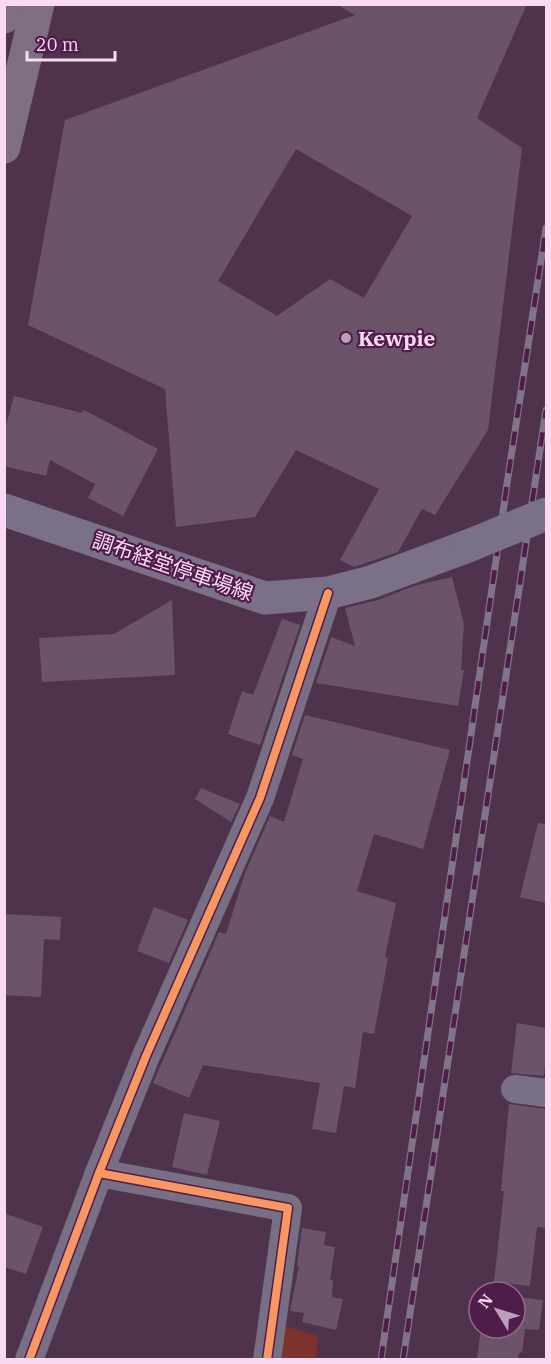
<svg xmlns="http://www.w3.org/2000/svg" width="551" height="1364" viewBox="0 0 551 1364" font-family="'IBM Plex Serif','Noto Sans JP',serif">
	<rect width="100%" height="100%" fill="#4f334c"/>
	<!-- green -->
	<path fill="#7d332b" d="M281,1325L318,1336L316,1359L276,1360Z"/>
	<!-- building -->
	<g fill="#6b5469" fill-rule="evenodd">
		<path d="M336,4H527L477,118L522,148L488,430L435,515L422,509L398,552L354,567L340,560L379,489L296,450L255,517L176,527L165,389L28,325L65,120L355,15ZM296,149L412,216L364,298L330,279L277,316L218,281Z"/>
		<path d="M14,396L82,413L84,410L158,449L123,516L88,498L95,484L50,460L46,476L4,466V433Z"/>
		<path d="M452,577L464,624L461,670H464L458,706L316,683L331,637L355,646L345,608L378,600L414,586Z"/>
		<path d="M172,600L175,675L42,682L39,638L114,634Z"/>
		<path d="M282,619L300,625L260,745L228,734L242,691L253,695Z"/>
		<path d="M305,715L450,750L423,849L374,834L357,891L396,903L385,957L388,958L374,1034L363,1032L355,1088L344,1086L336,1133L312,1129L320,1083L203,1065L189,1098L153,1083L219,932L226,934L245,873L270,816L284,822L303,759L292,755Z"/>
		<path d="M201,788L240,804L231,822L195,799Z"/>
		<path d="M538,823L546,824V903L520,897Z"/>
		<path d="M154,907L188,920L169,963L137,951Z"/>
		<path d="M4,914L61,917L60,940L44,939L41,997L4,995Z"/>
		<path d="M517,1023L546,1028V1053L544,1076L511,1073Z"/>
		<path d="M509,1104L546,1109V1228L537,1227L530,1286L494,1282L504,1191H501Z"/>
		<path d="M184,1113L220,1121L207,1175L172,1167Z"/>
		<path d="M4,1213L43,1227L26,1274L4,1267Z"/>
		<path d="M302,1228L326,1232L324,1245L335,1247L330,1280H333L332,1297L343,1299L336,1330L302,1322L304,1313L290,1311L299,1266H297Z"/>
		<path d="M515,1297L543,1300L539,1330L525,1329L522,1352L519,1353L518,1359H477L481,1328H521L515,1327Z"/>
	</g>
	<g fill="none" stroke-linecap="round" stroke-linejoin="round">
		<!-- street -->
		<g stroke="#786f85" stroke-width="28">
			<path d="M515,1089L546,1093"/>
			<path d="M99,1173L288,1208L267,1360"/>
			<path d="M29,1360L99,1173L146,1056L260,798L328,593"/>
		</g>
		<!-- secondary -->
		<path stroke="#7a7088" stroke-width="33" d="M4,510L265,598L328,593L371,582L468,546"/>
		<!-- highway -->
		<g stroke="#7e6f83" stroke-width="33">
			<path d="M4,17L7,4"/>
			<path d="M4,147L38,4"/>
		</g>
		<defs>
			<g id="rail">
				<path d="M381,1360L508,477L546,228"/>
				<path d="M403,1360L546,410"/>
			</g>
		</defs>
		<!-- rail casing -->
		<use href="#rail" stroke="#7f7488" stroke-width="7"/>
		<!-- rail -->
		<use href="#rail" stroke="#501c4a" stroke-width="4.5" stroke-dasharray="14" stroke-linecap="butt"/>
		<!-- secondary-bridge -->
		<path stroke="#7a7088" stroke-width="33" d="M468,546L546,514"/>
		<defs>
			<g id="cycleway">
				<path d="M99,1173L288,1208L267,1360"/>
				<path d="M29,1360L99,1173L146,1056L260,798L328,593"/>
			</g>
		</defs>
		<!-- cycleway casing -->
		<use href="#cycleway" stroke="#501c4a" stroke-width="11"/>
		<!-- cycleway -->
		<use href="#cycleway" stroke="#f99763" stroke-width="8"/>
	</g>
	<!-- markers -->
	<circle fill="#be9fb9" stroke="#501c4a" stroke-width="2" cx="346" cy="338" r="6"/>
	<g text-anchor="middle" dominant-baseline="central" stroke-width="4.5" stroke-linejoin="round" paint-order="stroke">
		<!-- poi labels -->
		<g font-size="21" font-weight="bold" fill="#f9d9f4" stroke="#501c4a" text-anchor="start">
			<text x="358" y="338">Kewpie</text>
		</g>
		<!-- street labels -->
		<g font-size="21" fill="#f9d9f4" stroke="#501c4a">
			<text transform="translate(173 566) rotate(19)">調布経堂停車場線</text>
		</g>
	</g>
	<!-- border -->
	<rect width="551" height="1364" fill="none" stroke="#f9d9f4" stroke-width="12"/>
	<!-- north arrow -->
	<g transform="translate(497 1310) rotate(308)"><circle r="28" fill="#501c4a" stroke="#94688e" stroke-width="1.5"/>
	<path d="M0-4.5L10 22L0 15L-10 22Z" fill="#be9fb9"/>
	<text y="-9" font-size="16" font-weight="bold" text-anchor="middle" fill="#f9d9f4">N</text>
	</g>
	<!-- scale -->
	<path d="M27 51v9h88v-9" fill="none" stroke="#f9d9f4" stroke-width="3"/>
	<text x="36" y="51" font-size="18" fill="#f9d9f4" stroke="#501c4a" stroke-width="4.5" paint-order="stroke">20 m</text>
</svg>
